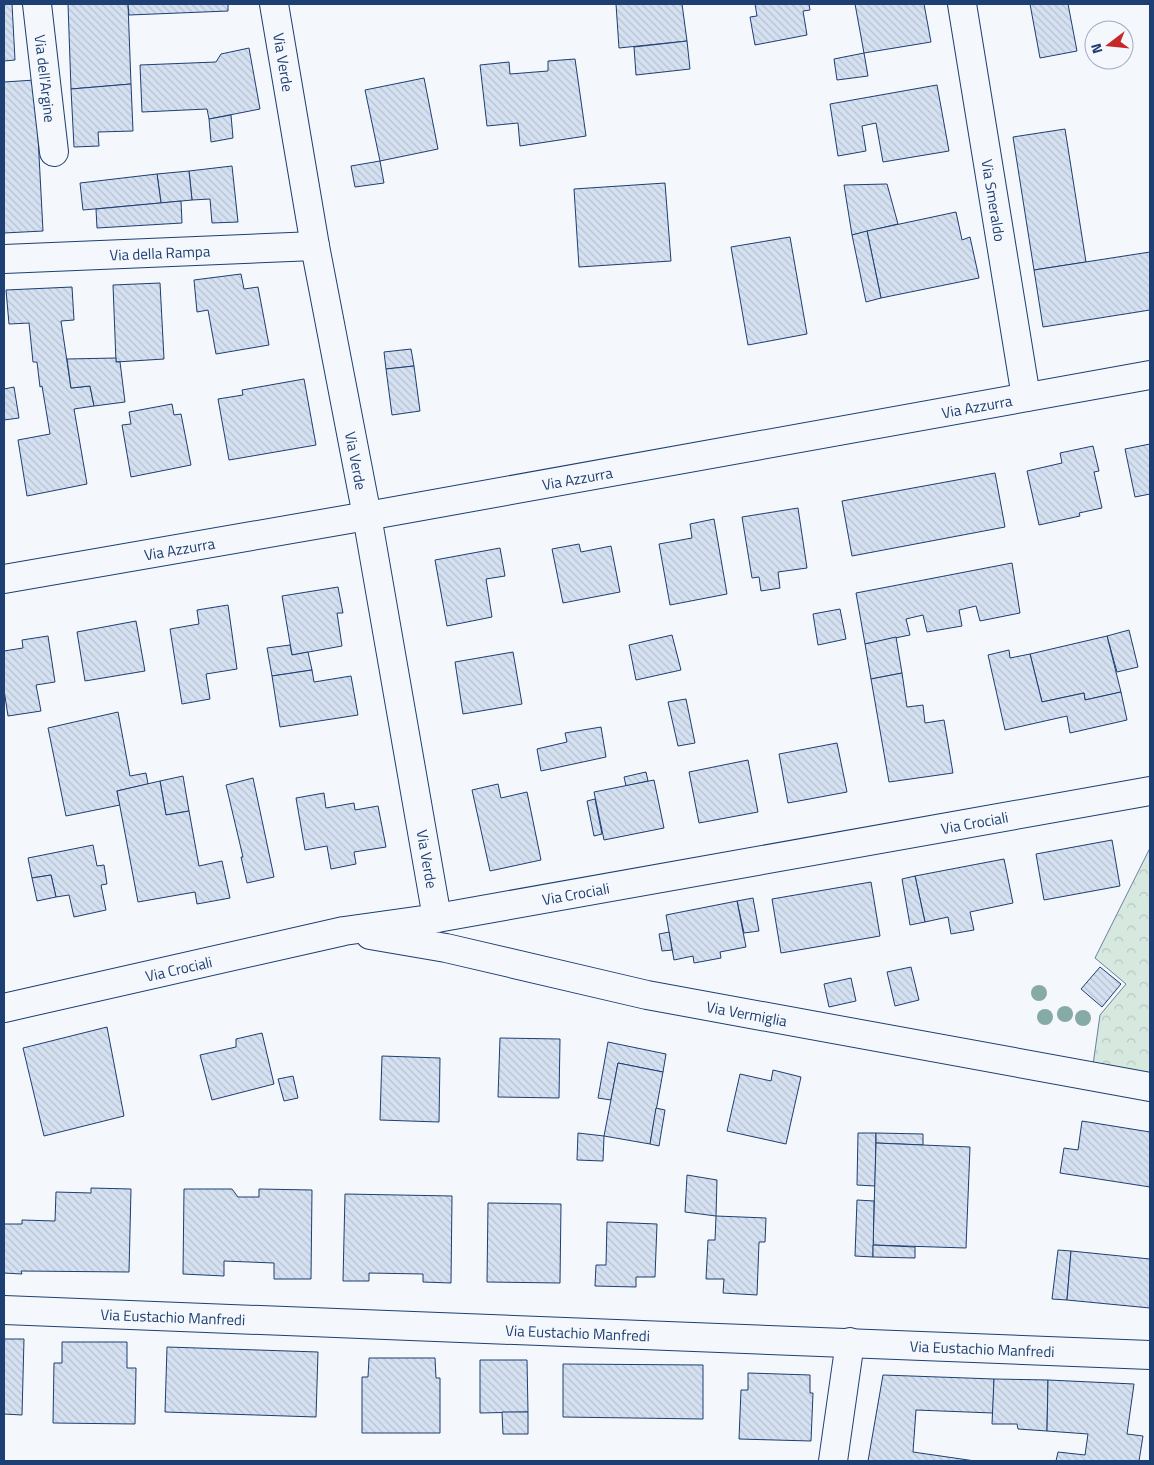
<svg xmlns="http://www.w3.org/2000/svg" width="1154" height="1465" viewBox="0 0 1154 1465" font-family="'Titillium Web',sans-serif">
	<defs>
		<pattern id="park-crowns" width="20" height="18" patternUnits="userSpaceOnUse" patternTransform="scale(1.25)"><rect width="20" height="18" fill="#d7e8df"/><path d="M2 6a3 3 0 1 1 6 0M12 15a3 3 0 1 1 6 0" fill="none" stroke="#b8c8c3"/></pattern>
		<pattern id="building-back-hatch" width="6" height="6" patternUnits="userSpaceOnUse" patternTransform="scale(1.25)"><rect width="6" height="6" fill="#d5e0f0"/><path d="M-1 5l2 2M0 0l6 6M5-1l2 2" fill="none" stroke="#b6c1d1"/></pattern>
	</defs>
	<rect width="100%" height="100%" fill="#f4f7fb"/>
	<!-- park -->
	<path fill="url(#park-crowns)" stroke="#687fa3" d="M1150,848V1081L1092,1072L1100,1015L1126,984L1095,958Z"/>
	<!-- building -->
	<g fill="url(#building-back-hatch)" stroke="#1d3f73">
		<path d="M4,4H12L15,60L4,61Z"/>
		<path d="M68,4H128L131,84L71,89Z"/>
		<path d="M128,4H228V11L129,15Z"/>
		<path d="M616,4H682L687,41L619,48Z"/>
		<path d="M755,4H809L810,10L803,11L807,35L755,45L750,17L757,16Z"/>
		<path d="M855,4H924L931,42L864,53Z"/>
		<path d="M1030,4H1068L1077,51L1040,58Z"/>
		<path d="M687,41L690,69L636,75L634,47Z"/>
		<path d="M249,48L260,109L209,119L207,109L142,112L140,65L216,62L221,54Z"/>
		<path d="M864,53L868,76L837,80L834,59Z"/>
		<path d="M575,59L586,136L520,146L518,123L487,126L480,65L509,62L510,74L548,71V61Z"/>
		<path d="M424,78L438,149L380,161L365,90Z"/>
		<path d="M35,80L43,231L4,233V82Z"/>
		<path d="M131,84L133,131L98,132L99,146L74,147L71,89Z"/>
		<path d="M937,85L949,151L883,162L876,123L862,126L866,151L838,156L830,104Z"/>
		<path d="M231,115L233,138L211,142L209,119Z"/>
		<path d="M1065,129L1086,262L1034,270L1013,137Z"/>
		<path d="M380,161L384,183L355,187L351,166Z"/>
		<path d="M232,166L238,222L212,223L210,199L192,200L189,171Z"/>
		<path d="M189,171L192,200L161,203L157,174Z"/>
		<path d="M157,174L161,203L83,210L80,183Z"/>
		<path d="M665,183L671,261L579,267L574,189Z"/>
		<path d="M887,184L898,224L852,235L844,185Z"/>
		<path d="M181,201L182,223L97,228L96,209Z"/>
		<path d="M956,212L962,240L970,237L979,278L881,298L867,231Z"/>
		<path d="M867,231L881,298L866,302L852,235Z"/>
		<path d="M790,237L807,334L748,345L731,247Z"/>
		<path d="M1150,252V310L1043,327L1034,270Z"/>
		<path d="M241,274L244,289L258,287L269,345L216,354L208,310L197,312L194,280Z"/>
		<path d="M160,283L164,359L116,362L113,285Z"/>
		<path d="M72,287L74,320L61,321L71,388L90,386L94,406L74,409L87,484L27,496L18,440L50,434L42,386L40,387L37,362H33L29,323L9,324L6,290Z"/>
		<path d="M411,349L414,366L386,369L384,352Z"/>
		<path d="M116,358V362H120L125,402L94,406L90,386L71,388L67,359Z"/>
		<path d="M414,366L420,411L392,415L386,369Z"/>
		<path d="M304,379L316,445L229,460L218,399L243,395L242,390Z"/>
		<path d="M14,387L19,418L4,420V389Z"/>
		<path d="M172,404L174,415L181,414L191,465L131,477L122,425L131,424L129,412Z"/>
		<path d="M1150,444V494L1135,497L1125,449Z"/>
		<path d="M1093,446L1099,471L1094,472L1102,508L1079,513L1080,516L1039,525L1027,471L1062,463L1060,453Z"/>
		<path d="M995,473L1005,527L852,556L842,501Z"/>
		<path d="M798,508L807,568L778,572L780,588L761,591L759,577L752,578L742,517Z"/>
		<path d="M714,519L727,594L670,605L659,544L692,538L690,524Z"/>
		<path d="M579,544L581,552L611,546L620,592L563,603L552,549Z"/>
		<path d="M500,548L505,576L486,579L492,617L447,626L435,560Z"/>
		<path d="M1012,563L1020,613L980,621L976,606L959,610L962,626L927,632L923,615L906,619L910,635L865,644L856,593Z"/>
		<path d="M338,587L343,613H337L342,646L292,655L282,596Z"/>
		<path d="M228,605L237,669L206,674L210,699L182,704L170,629L199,624L197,610Z"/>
		<path d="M840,609L846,639L818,645L813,614Z"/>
		<path d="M136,621L145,671L85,681L77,632Z"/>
		<path d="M1129,630L1138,667L1117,672L1107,636Z"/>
		<path d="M672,635L681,670L636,680L629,645Z"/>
		<path d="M48,636L55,682L36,685L41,711L8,716L4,690V651L23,648L22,640Z"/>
		<path d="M1107,636L1121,692L1085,700L1084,693L1042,702L1030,654Z"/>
		<path d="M896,637L902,673L871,679L865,644Z"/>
		<path d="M290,645L292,655L308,652L312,670L272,676L267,648Z"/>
		<path d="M1009,650L1010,658L1030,654L1042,702L1084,693L1085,700L1121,692L1127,720L1070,733L1067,716L1005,730L988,655Z"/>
		<path d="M513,652L522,704L463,714L455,662Z"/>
		<path d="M312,670L314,682L351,676L358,715L280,727L272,676Z"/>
		<path d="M902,673L907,707L923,705L925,723L944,720L953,773L889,782L871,679Z"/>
		<path d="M686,699L695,743L678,746L668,702Z"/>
		<path d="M118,712L130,776L146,773L148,784L117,791L120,805L66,816L48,728Z"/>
		<path d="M601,727L606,757L541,771L537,749L567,742L565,733Z"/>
		<path d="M837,743L847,792L788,803L779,754Z"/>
		<path d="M748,760L758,812L699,823L689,772Z"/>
		<path d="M646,772L648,781L626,786L624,777Z"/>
		<path d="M183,776L189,811L166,815L160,781Z"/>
		<path d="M253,778L274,877L247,883L241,857H243L226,785Z"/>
		<path d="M654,780L664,828L604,840L594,792Z"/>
		<path d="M160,781L166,815L189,811L199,866L222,861L230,898L197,904L195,892L138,902L117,791Z"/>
		<path d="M498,784L501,798L527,792L541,860L490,871L472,790Z"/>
		<path d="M324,793L326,808L354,803L355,810L378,806L386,847L354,852L356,864L331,869L327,846L305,850L296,798Z"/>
		<path d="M595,799L602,834L594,836L587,801Z"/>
		<path d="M1112,840L1120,886L1044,900L1036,854Z"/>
		<path d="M93,845L97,866L104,865L107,884L101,885L106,910L74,917L69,895L56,897L51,875L32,878L28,858Z"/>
		<path d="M1004,859L1013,903L970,912L974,930L951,934L948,917L925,922L915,876Z"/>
		<path d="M51,875L56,897L37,901L32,878Z"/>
		<path d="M915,876L925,922L910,925L902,879Z"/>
		<path d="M871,882L880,936L781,953L772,899Z"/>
		<path d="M753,898L759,931L744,933L737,901Z"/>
		<path d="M737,901L746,947L720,952L721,958L694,963L693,956L674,960L666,915Z"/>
		<path d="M669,932L672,950L662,951L659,934Z"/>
		<path d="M911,967L919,1000L895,1006L887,972Z"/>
		<path d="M1100,967L1121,984L1102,1007L1081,989Z"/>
		<path d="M851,978L856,1001L829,1007L824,984Z"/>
		<path d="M107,1027L124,1116L44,1136L23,1048Z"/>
		<path d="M262,1033L274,1084L212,1100L200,1055L236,1047V1039Z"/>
		<path d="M500,1038L560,1039L559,1098L498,1097Z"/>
		<path d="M608,1042L666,1054L663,1072L618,1063L611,1100L598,1098Z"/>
		<path d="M382,1056L440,1058L439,1122L380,1120Z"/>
		<path d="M618,1063L663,1072L650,1144L604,1136Z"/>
		<path d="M773,1070L801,1077L786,1144L727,1131L740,1074L771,1081Z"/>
		<path d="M293,1076L298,1098L284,1101L278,1079Z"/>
		<path d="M656,1108L665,1110L659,1146L650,1144Z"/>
		<path d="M1082,1121L1150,1132V1187L1060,1173L1064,1148L1078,1150Z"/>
		<path d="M578,1133L604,1136L603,1161L577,1160Z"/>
		<path d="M858,1133H876L875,1186L857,1185Z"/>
		<path d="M876,1133L923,1134V1145L876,1143Z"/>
		<path d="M876,1143L970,1147L966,1248L873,1245Z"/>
		<path d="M687,1175L717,1180L716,1216L685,1212Z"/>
		<path d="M91,1188L131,1189L129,1272L21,1271L22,1274L4,1273V1224H22V1220L55,1221L56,1192L91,1193Z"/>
		<path d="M184,1189H232L238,1197H259V1189L312,1190L311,1279H274V1263L224,1261V1276L183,1274Z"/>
		<path d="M345,1194L452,1196L451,1283L423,1282V1274L369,1273V1281H343Z"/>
		<path d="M857,1200L874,1201L873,1257L855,1256Z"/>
		<path d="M488,1203L561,1204L560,1283L487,1282Z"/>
		<path d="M716,1216L766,1218L765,1242H759L757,1295L723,1293L724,1279H706L708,1240H715Z"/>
		<path d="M607,1222L657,1224L655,1277H636V1287L595,1286L596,1265H606Z"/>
		<path d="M873,1245L915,1247V1258L873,1257Z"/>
		<path d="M1058,1250L1071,1251L1067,1300L1052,1299Z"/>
		<path d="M1071,1251L1150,1259V1308L1067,1300Z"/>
		<path d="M4,1339H24L22,1415L4,1414Z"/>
		<path d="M62,1342H127V1368H136L135,1424L53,1423L54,1363H62Z"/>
		<path d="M167,1347L318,1352L316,1417L165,1412Z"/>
		<path d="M369,1358H435L436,1378H440V1433H362V1377H368Z"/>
		<path d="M480,1360H527L528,1412L480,1413Z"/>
		<path d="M563,1364L703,1365V1419L563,1417Z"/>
		<path d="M748,1373L810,1375V1393H813L811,1441L739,1439L741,1390H748Z"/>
		<path d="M883,1375L994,1379L993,1413L916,1410L913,1452L975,1461H868Z"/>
		<path d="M994,1379L1048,1380L1047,1431L1018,1429L1017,1424H992Z"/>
		<path d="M1048,1380L1134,1384L1127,1434L1143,1436L1139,1461H1056L1058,1452L1085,1455L1088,1434L1047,1431Z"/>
		<path d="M502,1412H528V1434H503Z"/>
	</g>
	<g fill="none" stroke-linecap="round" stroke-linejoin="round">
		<defs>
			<g id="minor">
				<path id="s1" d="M37,4L54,152"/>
				<path id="s2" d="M274,4L315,246L367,516"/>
				<path id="s3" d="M962,4L1026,397"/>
				<path id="s4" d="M4,259L315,246"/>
				<path id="s5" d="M437,918L1150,791"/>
				<path id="s6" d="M4,1310L1150,1355"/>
				<path d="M833,1461L850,1342"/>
			</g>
			<g id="tertiary">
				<path id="s7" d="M370,935L446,948L647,995L1150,1087"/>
				<path id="s8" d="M4,1008L344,931L437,918L367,516"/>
			</g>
			<g id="secondary">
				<path id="s9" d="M4,579L367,516L1150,375"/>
			</g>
		</defs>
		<!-- minor casing -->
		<use href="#minor" stroke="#1d3f73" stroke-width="30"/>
		<!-- tertiary casing -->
		<use href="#tertiary" stroke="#1d3f73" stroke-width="30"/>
		<!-- secondary casing -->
		<use href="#secondary" stroke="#1d3f73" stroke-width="30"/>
		<!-- minor -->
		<use href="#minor" stroke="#f4f7fb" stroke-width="28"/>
		<!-- tertiary -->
		<use href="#tertiary" stroke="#f4f7fb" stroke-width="28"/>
		<!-- secondary -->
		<use href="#secondary" stroke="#f4f7fb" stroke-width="28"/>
	</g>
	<!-- trees -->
	<g fill="#86aba6">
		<circle cx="1039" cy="993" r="8"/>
		<circle cx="1065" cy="1014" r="8"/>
		<circle cx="1045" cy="1017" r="8"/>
		<circle cx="1083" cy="1018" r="8"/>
	</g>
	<g text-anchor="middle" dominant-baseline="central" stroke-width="4" stroke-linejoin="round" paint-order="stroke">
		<!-- street labels -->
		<g font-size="15" fill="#1d3f73" stroke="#f4f7fb">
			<text stroke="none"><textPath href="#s2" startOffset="59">Via Verde</textPath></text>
			<text stroke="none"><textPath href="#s1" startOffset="75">Via dell'Argine</textPath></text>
			<text stroke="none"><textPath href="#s3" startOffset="199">Via Smeraldo</textPath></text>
			<text stroke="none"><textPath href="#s4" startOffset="156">Via della Rampa</textPath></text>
			<text stroke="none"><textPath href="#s9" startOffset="988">Via Azzurra</textPath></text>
			<text stroke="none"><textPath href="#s2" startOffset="464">Via Verde</textPath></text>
			<text stroke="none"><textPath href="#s9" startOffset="582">Via Azzurra</textPath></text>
			<text stroke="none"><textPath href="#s9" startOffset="178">Via Azzurra</textPath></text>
			<text stroke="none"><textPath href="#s5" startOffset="546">Via Crociali</textPath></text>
			<text transform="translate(427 859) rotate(80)">Via Verde</text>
			<text stroke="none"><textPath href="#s5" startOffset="141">Via Crociali</textPath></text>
			<text stroke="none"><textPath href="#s8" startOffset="179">Via Crociali</textPath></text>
			<text stroke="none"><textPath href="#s7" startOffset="385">Via Vermiglia</textPath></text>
			<text stroke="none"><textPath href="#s6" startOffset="169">Via Eustachio Manfredi</textPath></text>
			<text stroke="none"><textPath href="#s6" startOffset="574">Via Eustachio Manfredi</textPath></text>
			<text stroke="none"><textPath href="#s6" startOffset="979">Via Eustachio Manfredi</textPath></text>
		</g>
	</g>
	<!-- border -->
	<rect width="1154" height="1465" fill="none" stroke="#1d3f73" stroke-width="10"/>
	<!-- north arrow -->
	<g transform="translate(1109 45) rotate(254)"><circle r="24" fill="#f4f7fb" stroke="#9eadc5"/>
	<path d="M0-4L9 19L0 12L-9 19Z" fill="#c62828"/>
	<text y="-8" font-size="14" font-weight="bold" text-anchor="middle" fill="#1d3f73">N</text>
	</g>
</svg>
